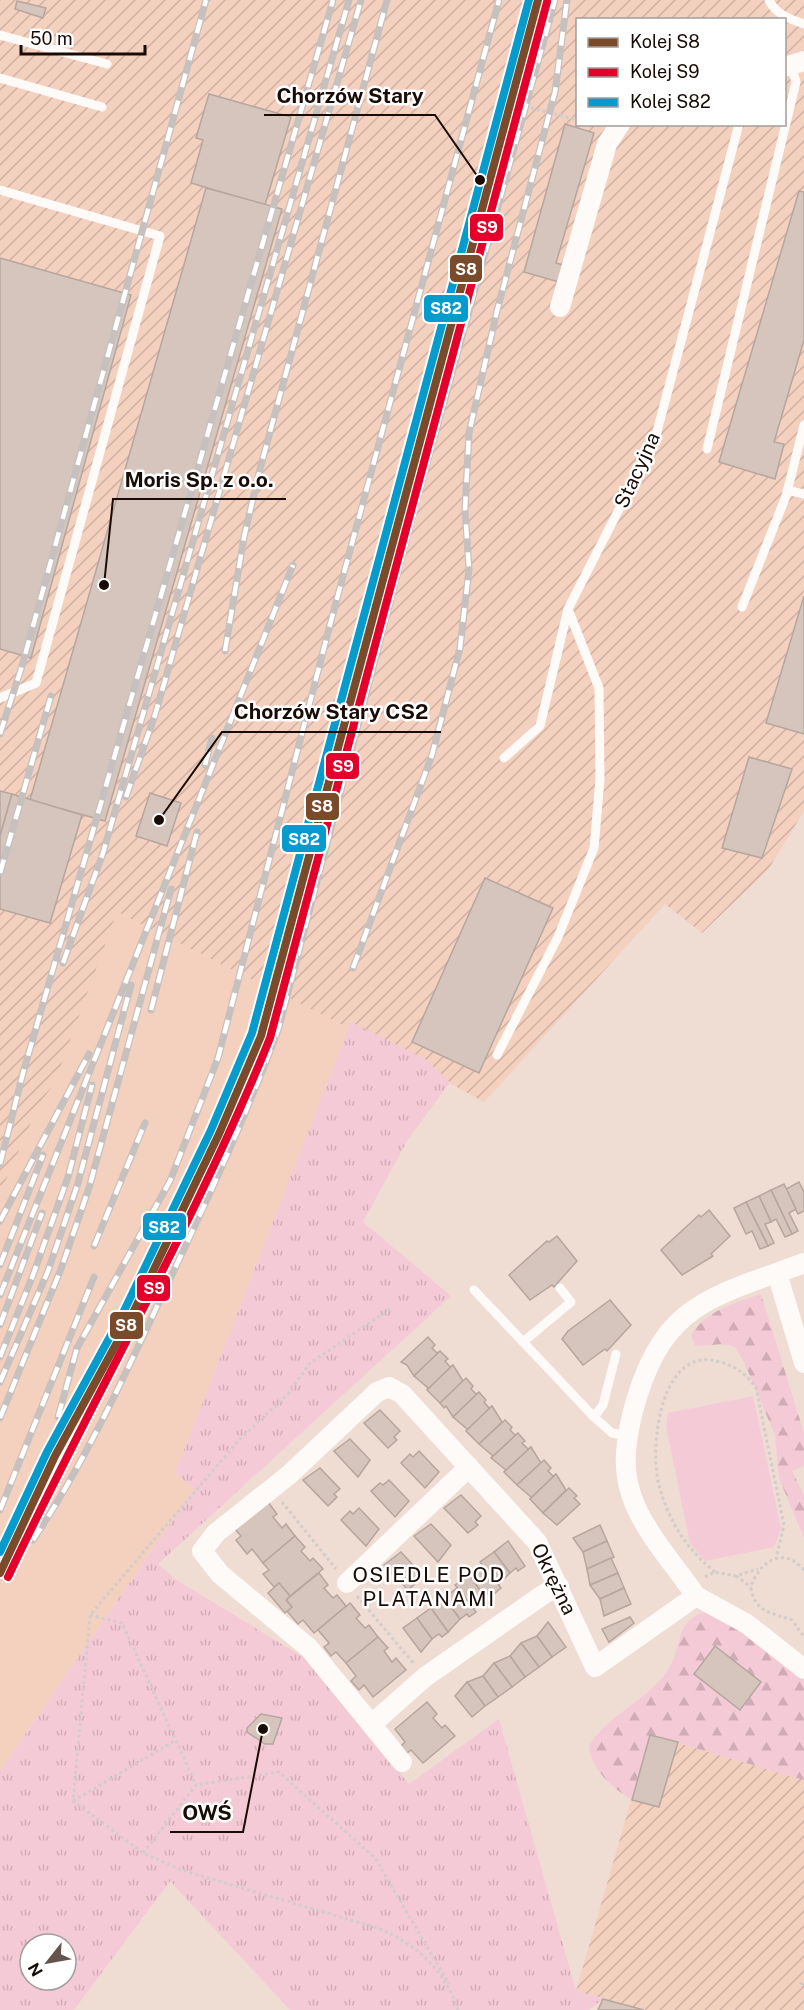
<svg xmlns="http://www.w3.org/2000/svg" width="804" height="2010" viewBox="0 0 804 2010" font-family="'Public Sans',sans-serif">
	<defs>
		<pattern id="industrial-furrows" width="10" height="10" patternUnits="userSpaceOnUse" patternTransform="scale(1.5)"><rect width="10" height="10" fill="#f4d0bf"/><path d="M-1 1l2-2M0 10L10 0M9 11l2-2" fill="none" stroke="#d1b1a3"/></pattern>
		<pattern id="grass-tufts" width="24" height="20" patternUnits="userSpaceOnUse" patternTransform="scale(1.5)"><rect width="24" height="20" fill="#f5cad7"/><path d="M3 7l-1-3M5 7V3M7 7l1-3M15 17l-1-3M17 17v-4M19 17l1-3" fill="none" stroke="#d1acb7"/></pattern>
		<pattern id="forest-firs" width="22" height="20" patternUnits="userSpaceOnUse" patternTransform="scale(1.5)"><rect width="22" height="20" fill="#f5cad7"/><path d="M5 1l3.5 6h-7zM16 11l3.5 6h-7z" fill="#d1acb7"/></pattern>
	</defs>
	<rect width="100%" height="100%" fill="#efdcd3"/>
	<!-- built -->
	<path fill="#f4d0bf" d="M578,20V124L440,817L175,1473L194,1489L0,1771V1194L50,1078L200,631Z"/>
	<!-- industrial -->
	<g fill="url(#industrial-furrows)" fill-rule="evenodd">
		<path d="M0,0H804V811L768,870L702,933L665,904L484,1102L357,1032L117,912L54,1084L39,1104L0,1194ZM578,20H784V124H578Z"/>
		<path d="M650,1735L804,1780V2010H644L576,1991Z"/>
	</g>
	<!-- grass -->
	<path fill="url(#grass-tufts)" fill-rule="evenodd" d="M351,1022L425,1059L450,1082L407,1141L363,1222L451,1296L158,1564L175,1579L303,1657L409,1784L499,1719L576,1991L603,1999L589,2010H290L170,1881L74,2010H0V1771L194,1489L175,1473ZM30,1944H66V1980H30Z"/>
	<!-- forest -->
	<g fill="url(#forest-firs)">
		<path d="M761,1294L804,1433V1466L792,1471L804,1495V1538L779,1478L775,1435L744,1362L735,1347C721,1341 710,1347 695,1346L691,1335C707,1310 735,1303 761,1294Z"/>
		<path d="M712,1611L804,1679V1780L651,1735L632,1800C612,1788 593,1771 589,1747C601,1720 647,1700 666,1673C685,1647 672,1616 712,1611Z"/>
	</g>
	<!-- pitch -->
	<path fill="#f5cad7" d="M753,1396L781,1528L774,1547L705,1561L690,1543L666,1426L668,1413Z"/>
	<!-- building -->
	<g fill="#d5c5bc" stroke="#b6a69e" stroke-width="1.5">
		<path d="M17,1L46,8L43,18L15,9Z"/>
		<path d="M209,94L291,117L265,205L191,183L203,140L196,138Z"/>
		<path d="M565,124L594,133L556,263L563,265L559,282L524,272Z"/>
		<path d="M206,188L282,209L105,821L30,800Z"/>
		<path d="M799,191L804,192V340L774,442L784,444L775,479L719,462Z"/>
		<path d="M0,258L131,295L31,658L0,649Z"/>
		<path d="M804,596V734L766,723Z"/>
		<path d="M749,757L792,769L762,858L722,848Z"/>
		<path d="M0,791L12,794L0,836Z"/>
		<path d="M150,793L181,803L167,846L136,836Z"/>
		<path d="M12,794L82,815L50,923L0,909V836Z"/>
		<path d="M485,878L553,908L479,1073L412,1042Z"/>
		<path d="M799,1182L804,1192V1211L798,1214L786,1189Z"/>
		<path d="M784,1184L796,1209L789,1213L798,1231L792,1234L771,1190Z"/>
		<path d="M771,1190L792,1234L785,1237L776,1219L771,1222L759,1196Z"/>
		<path d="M759,1196L771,1222L765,1224L774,1243L768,1246L746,1202Z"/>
		<path d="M746,1202L768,1246L760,1249L752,1231L746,1234L734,1208Z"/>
		<path d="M709,1210L730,1236L711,1254L713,1256L682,1275L661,1250L699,1215L701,1217Z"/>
		<path d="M557,1236L577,1261L554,1287L552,1285L530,1300L509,1275L547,1241L549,1242Z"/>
		<path d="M610,1300L631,1325L607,1351L605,1349L583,1365L562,1339L568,1331Z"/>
		<path d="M428,1337L435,1345L432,1348L437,1353L440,1351L414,1376L407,1365L401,1362Z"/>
		<path d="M440,1351L448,1359L445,1361L450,1367L453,1365L427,1390L428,1388L414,1376Z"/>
		<path d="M453,1365L463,1381L440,1403L427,1390Z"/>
		<path d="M466,1378L473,1386L471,1389L476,1394L479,1392L453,1417L446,1406L444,1408L440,1403Z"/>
		<path d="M479,1392L486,1400L484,1402L489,1408L492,1406L466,1431L467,1429L453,1417Z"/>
		<path d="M492,1406L502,1422L479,1444L466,1431Z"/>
		<path d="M380,1410L400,1431L394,1437L397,1440L388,1448L364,1423Z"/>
		<path d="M505,1420L512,1427L510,1430L515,1435L518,1433L491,1458L493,1456L479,1444Z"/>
		<path d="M518,1433L525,1441L522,1443L528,1449L531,1447L504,1472L506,1470L491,1458Z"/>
		<path d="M350,1439L370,1460L358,1477L334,1451Z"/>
		<path d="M531,1447L541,1463L517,1485L504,1472Z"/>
		<path d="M419,1451L439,1472L425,1488L401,1463L410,1454L413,1457Z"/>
		<path d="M544,1460L551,1468L548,1471L553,1476L556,1474L530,1499L531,1497L517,1485Z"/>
		<path d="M320,1468L340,1489L334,1494L337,1497L328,1506L303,1480Z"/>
		<path d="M556,1474L566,1490L543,1513L530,1499Z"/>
		<path d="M389,1480L409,1501L395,1517L371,1491L380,1483L383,1485Z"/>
		<path d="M569,1488L577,1496L574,1498L580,1504L557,1525L543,1513Z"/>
		<path d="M461,1495L481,1516L475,1522L478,1525L468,1533L444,1508Z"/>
		<path d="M268,1502L277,1514L273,1517L282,1528L286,1524L295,1536L263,1563L252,1549L247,1554L236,1540L241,1536L235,1529Z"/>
		<path d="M359,1508L379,1529L366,1546L341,1520L350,1511L353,1514Z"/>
		<path d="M431,1524L451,1545L438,1562L414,1536Z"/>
		<path d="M600,1525L607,1541L583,1552L573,1538Z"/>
		<path d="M295,1536L305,1547L301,1551L310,1561L313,1558L323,1569L290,1596L279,1583L274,1587L263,1574L269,1570L263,1563Z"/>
		<path d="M508,1541L525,1566L518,1571L516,1568L510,1573L494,1552Z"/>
		<path d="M607,1541L614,1557L587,1569L583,1552Z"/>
		<path d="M401,1552L421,1574L415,1579L417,1582L408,1590L384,1565Z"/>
		<path d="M494,1552L510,1573L498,1585L480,1562Z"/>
		<path d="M611,1558L618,1573L590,1585L587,1569Z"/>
		<path d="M482,1565L501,1588L494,1594L491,1591L484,1596L469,1575Z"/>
		<path d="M319,1573L328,1585L324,1588L333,1598L337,1595L346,1606L314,1633L303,1620L298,1624L287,1611L292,1607L286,1600Z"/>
		<path d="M618,1573L624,1588L600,1599L590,1585Z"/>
		<path d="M469,1575L484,1596L474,1609L455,1585Z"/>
		<path d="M279,1583L290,1596L286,1600L292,1607L285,1613L268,1593Z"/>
		<path d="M457,1588L476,1612L469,1617L467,1614L460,1619L444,1598Z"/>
		<path d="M624,1588L631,1604L604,1616L600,1599Z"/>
		<path d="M444,1598L460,1619L448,1632L431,1608Z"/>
		<path d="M350,1603L360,1615L356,1618L365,1628L369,1625L378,1637L346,1663L336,1652L331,1656L324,1647L329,1643L318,1630Z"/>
		<path d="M431,1608L448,1632L442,1637L439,1634L432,1639L417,1618Z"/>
		<path d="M630,1617L634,1623L609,1642L602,1629Z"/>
		<path d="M417,1618L432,1639L421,1652L403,1628Z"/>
		<path d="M548,1622L566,1647L552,1657L537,1636Z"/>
		<path d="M537,1636L552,1657L539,1667L521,1643Z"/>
		<path d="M378,1637L388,1648L384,1651L392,1662L396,1658L406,1670L373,1697L364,1685L359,1690L351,1681L356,1676L346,1663Z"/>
		<path d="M521,1643L539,1667L525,1677L510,1656Z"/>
		<path d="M715,1646L761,1682L740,1710L694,1674Z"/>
		<path d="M510,1656L525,1677L512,1687L494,1663Z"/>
		<path d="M494,1663L512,1687L498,1697L483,1676Z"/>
		<path d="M483,1676L498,1697L485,1706L467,1682Z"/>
		<path d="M467,1682L485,1706L472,1717L455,1696Z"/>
		<path d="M427,1702L437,1714L433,1718L442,1728L445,1725L455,1736L423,1763L411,1750L407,1753L401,1746L405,1742L395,1729Z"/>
		<path d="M261,1714L282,1718L273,1744H265L247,1732V1728Z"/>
		<path d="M650,1735L678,1742L659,1807L632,1800Z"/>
		<path d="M603,1999L644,2010H598Z"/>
	</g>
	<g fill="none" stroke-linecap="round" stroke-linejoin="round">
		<!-- path -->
		<g stroke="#d2cdca" stroke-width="3" stroke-dasharray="3 3" stroke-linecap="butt">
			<path d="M489,129L497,99L578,120"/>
			<path d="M390,1309L310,1363L288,1394L239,1440L90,1615L73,1801L143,1853L181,1870L371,1926C413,1940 444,1968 458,2010"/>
			<path d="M282,1502L336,1569"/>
			<path d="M804,1570C783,1545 759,1562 751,1587C754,1612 772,1613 792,1620L804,1637"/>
			<path d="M715,1572C687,1550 668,1520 659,1485C649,1448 660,1343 720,1362C737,1367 746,1374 756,1388L784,1525L776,1559"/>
			<path d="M736,1576L751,1587"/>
			<path d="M705,1577L715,1572L736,1576L758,1569"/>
			<path d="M357,1596L414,1664"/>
			<path d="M90,1615L122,1623L196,1785"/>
			<path d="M73,1801L176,1740"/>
			<path d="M143,1853L196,1785L279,1772L375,1858L449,1984"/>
		</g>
		<!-- lane -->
		<g stroke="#fdfaf8" stroke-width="9">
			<path d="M769,0C775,14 790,19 804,24"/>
			<path d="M0,35L107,64"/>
			<path d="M0,78L102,107"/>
			<path d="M0,190L160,236L36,683L0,698"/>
			<path d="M707,449L796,82L791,65"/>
			<path d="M787,490L804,494"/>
			<path d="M742,607L786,496L804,425"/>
			<path d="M504,758L540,726L568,609L655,439L739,124"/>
			<path d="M497,1055L558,937L594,848L600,779L599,688L568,609"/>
			<path d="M474,1290L594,1417L612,1433L627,1436"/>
			<path d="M523,1342L571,1302L560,1288"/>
			<path d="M594,1417L603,1405L616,1354"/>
		</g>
		<!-- street -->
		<g stroke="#fdfaf8" stroke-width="20">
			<path d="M784,67L804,61"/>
			<path d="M560,307L607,144L620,124"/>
			<path d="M777,1273L804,1363"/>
			<path d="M347,1583L469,1467"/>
			<path d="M696,1596C676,1567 649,1537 635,1505C621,1473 625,1444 633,1411C662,1303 709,1298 804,1263"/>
			<path d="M372,1724L425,1677L544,1594L559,1586"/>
			<path d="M402,1762L309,1648L220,1574L202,1551L216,1533L290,1474L377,1392L389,1387L402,1394L537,1542L595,1667L696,1596L747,1624L804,1669"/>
		</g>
		<!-- tram -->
		<path stroke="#c6c1be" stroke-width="1.5" d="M800,1983L804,1985"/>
		<defs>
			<g id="rail">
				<path d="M225,651L244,537L260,469L387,0"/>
				<path d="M0,734L22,666L206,0"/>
				<path d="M205,765L212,738"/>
				<path d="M126,797L155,715L361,0"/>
				<path d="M0,873L51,696"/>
				<path d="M63,963L103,853L349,0"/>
				<path d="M353,968L432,755L460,648L469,569L465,510L469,433L497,311L555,92L567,0"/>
				<path d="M151,1010L197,832"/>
				<path d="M0,1164L23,1073L333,0"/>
				<path d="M0,1221L89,1054"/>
				<path d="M94,1246L145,1123"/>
				<path d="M0,1265L43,1155"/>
				<path d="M0,1295L293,565"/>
				<path d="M0,1325L42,1213"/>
				<path d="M0,1357L33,1275L68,1177L92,1085"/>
				<path d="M0,1382L48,1271L78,1183L131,985"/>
				<path d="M58,1417L77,1348L170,1181L218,1058L332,617L499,0"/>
				<path d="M0,1418L61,1269L89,1188L171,889"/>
				<path d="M0,1510L94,1277"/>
				<path d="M33,1540C84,1464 122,1381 161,1298C203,1209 245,1120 279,1027L415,507L555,0"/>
			</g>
		</defs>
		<!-- rail casing -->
		<use href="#rail" stroke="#c6c1be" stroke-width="7"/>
		<!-- rail -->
		<use href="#rail" stroke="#fff" stroke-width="4.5" stroke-dasharray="14" stroke-linecap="butt"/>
		<defs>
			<path id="rail-1" d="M0,1573L55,1456L131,1317L219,1134L261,1036L538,0"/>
			<path id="rail-2" d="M8,1577C93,1396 195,1224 270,1038L547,2"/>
			<path id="rail-3" d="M0,1552L47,1452L123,1313L211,1130L252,1033L529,0"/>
		</defs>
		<!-- rail-1 casing -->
		<use href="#rail-1" stroke="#fff" stroke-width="12"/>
		<!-- rail-2 casing -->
		<use href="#rail-2" stroke="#fff" stroke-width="12"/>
		<!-- rail-3 casing -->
		<use href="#rail-3" stroke="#fff" stroke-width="12"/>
		<!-- rail-1 -->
		<use href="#rail-1" stroke="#7a4b2a" stroke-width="8"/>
		<!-- rail-2 -->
		<use href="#rail-2" stroke="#e4002b" stroke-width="8"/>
		<!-- rail-3 -->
		<use href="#rail-3" stroke="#059bcd" stroke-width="8"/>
	</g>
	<g text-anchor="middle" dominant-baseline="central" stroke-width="5" stroke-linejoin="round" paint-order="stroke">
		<!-- street labels -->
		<g font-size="20" fill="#190b05" stroke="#fff">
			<text transform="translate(637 470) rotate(-65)">Stacyjna</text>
			<text transform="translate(554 1579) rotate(64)">Okrężna</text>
		</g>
		<!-- neighbourhood labels -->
		<g font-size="21" letter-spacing="1.5" fill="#190b05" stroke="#fff">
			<text x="429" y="1574">OSIEDLE POD<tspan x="429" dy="24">PLATANAMI</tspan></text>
		</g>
	</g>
	<!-- callouts -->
	<path fill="none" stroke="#190b05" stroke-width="2" d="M480 180L435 115H264M104 585L113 499H286M159 820L222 732H441M263 1729L243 1832H170"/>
	<g fill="#190b05" stroke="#fff" stroke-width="2">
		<circle cx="480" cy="180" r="6"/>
		<circle cx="104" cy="585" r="6"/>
		<circle cx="159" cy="820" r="6"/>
		<circle cx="263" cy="1729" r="6"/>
	</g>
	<g font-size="21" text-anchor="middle" font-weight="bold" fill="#190b05" stroke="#fff" stroke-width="5" stroke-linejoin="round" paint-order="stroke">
		<text x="350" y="103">Chorzów Stary</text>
		<text x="199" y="487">Moris Sp. z o.o.</text>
		<text x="331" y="719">Chorzów Stary CS2</text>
		<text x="207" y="1820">OWŚ</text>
	</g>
	<g stroke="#fff" stroke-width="2">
		<rect x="469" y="213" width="35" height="29" rx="6" fill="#e4002b"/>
		<rect x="449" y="254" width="34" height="29" rx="6" fill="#7a4b2a"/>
		<rect x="423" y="294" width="46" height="29" rx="6" fill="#059bcd"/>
		<rect x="325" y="752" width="35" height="28" rx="6" fill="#e4002b"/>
		<rect x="305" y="792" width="35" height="29" rx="6" fill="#7a4b2a"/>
		<rect x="281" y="824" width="46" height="29" rx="6" fill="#059bcd"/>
		<rect x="142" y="1212" width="45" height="29" rx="6" fill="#059bcd"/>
		<rect x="136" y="1274" width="35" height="28" rx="6" fill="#e4002b"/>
		<rect x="109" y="1311" width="35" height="29" rx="6" fill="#7a4b2a"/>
	</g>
	<g font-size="16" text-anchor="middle" font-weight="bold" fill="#fff">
		<text x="487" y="233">S9</text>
		<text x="466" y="275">S8</text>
		<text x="446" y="314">S82</text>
		<text x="343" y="772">S9</text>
		<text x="322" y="812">S8</text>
		<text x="304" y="845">S82</text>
		<text x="164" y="1233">S82</text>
		<text x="154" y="1294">S9</text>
		<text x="126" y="1331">S8</text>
	</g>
	<!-- legend -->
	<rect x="576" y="18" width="210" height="108" fill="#ffffff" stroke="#a39d9b" stroke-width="1.5"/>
	<rect x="588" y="38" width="30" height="9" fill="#7a4b2a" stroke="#a39d9b" stroke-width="1.5"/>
	<text x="630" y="48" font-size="18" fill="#190b05">Kolej S8</text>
	<rect x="588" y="68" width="30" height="9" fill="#e4002b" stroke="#a39d9b" stroke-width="1.5"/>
	<text x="630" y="78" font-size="18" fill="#190b05">Kolej S9</text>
	<rect x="588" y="98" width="30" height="9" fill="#059bcd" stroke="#a39d9b" stroke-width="1.5"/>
	<text x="630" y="108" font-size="18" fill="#190b05">Kolej S82</text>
	<!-- north arrow -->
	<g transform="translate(48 1962) rotate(239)"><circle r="28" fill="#ffffff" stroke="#a39d9b" stroke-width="1.5"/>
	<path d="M0-4.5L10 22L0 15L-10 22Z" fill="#64544d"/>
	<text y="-9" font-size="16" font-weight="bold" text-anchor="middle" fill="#190b05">N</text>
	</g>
	<!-- scale -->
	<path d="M21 45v9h124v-9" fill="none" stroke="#190b05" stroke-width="3"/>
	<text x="30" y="45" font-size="18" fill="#190b05" stroke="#ffffff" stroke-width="4.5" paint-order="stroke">50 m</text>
</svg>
